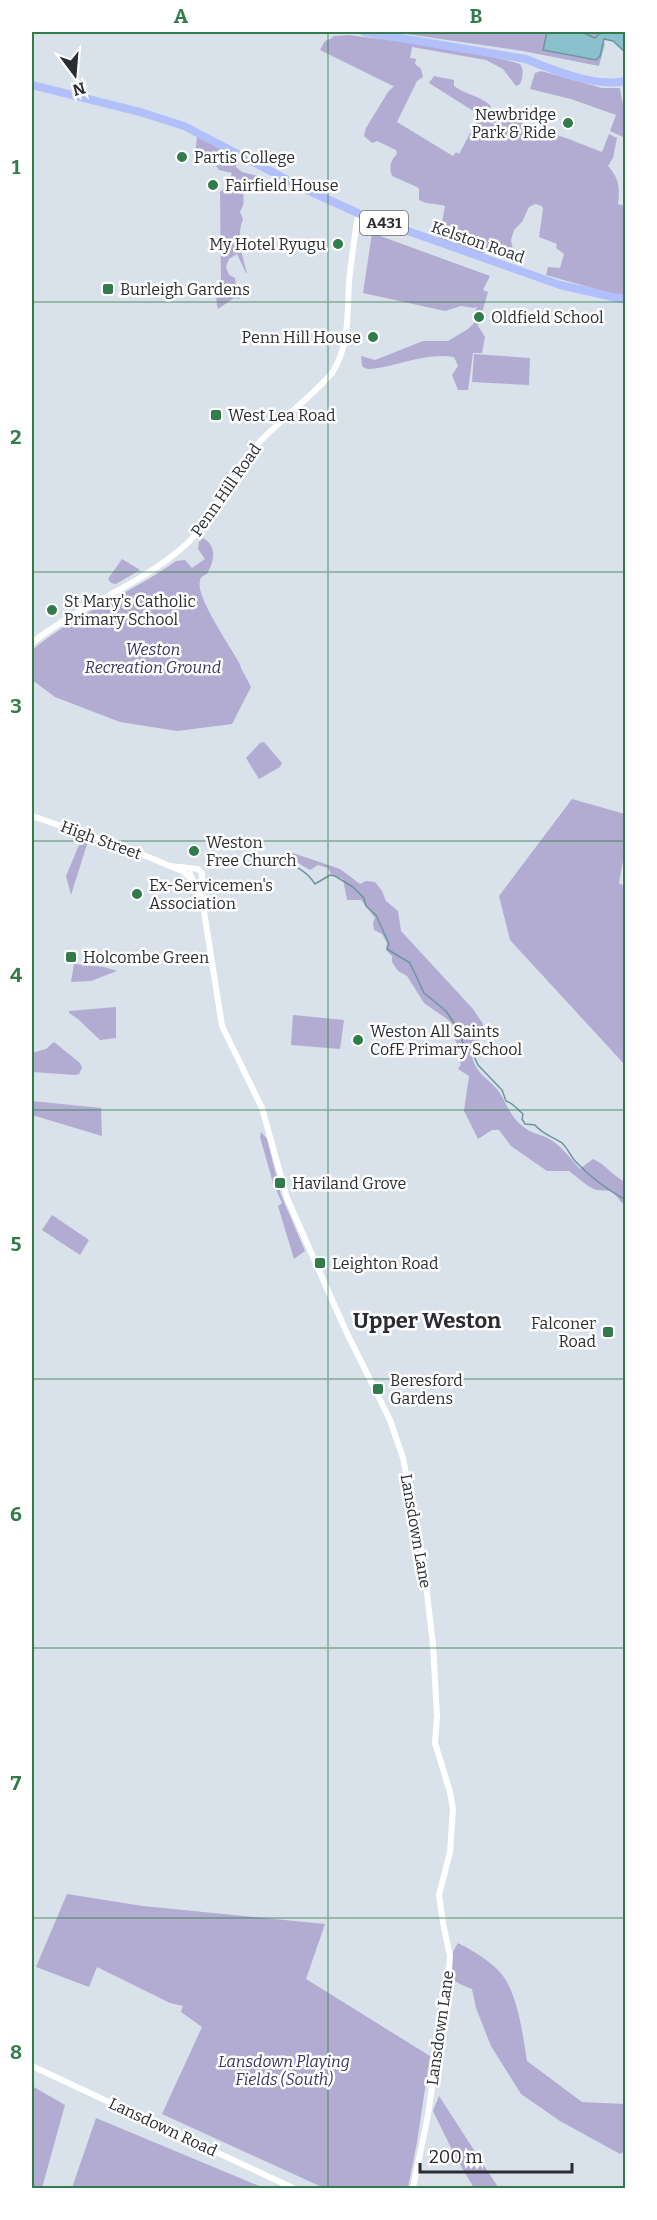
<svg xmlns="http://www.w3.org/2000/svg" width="657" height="2220" viewBox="0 0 657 2220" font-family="Bitter,serif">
	<rect width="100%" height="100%" fill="#d9e1ea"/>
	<!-- green -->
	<g fill="#b2acd2">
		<path d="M392,32H601L596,36L605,44L599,66L523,51Z"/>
		<path d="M348,35C405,42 464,48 520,64C524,70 523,77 520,84L516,86L503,69L486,60L412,47L410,58L416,59L415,64L421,69L423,77L417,81L397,122L453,156L456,152L459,154L479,117L518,136L490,121L496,111L505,121H523L522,125L566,138L602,152L609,134L617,138L613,158L608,166C619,178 620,188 618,204L625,206V295L613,294L546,275L548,267L560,268L564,254L556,248L557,244L539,237L543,209L542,206L535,204L529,207L522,222L514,230L511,240L514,255L512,260L508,261L495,253H476L439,238L445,206C435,203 428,205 419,200V189L417,187L392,176C389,167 390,161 397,154L396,150L377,141L372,143L364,136L366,128L388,92L395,85L393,86L320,50L325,41L332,38L333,36Z"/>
		<path d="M541,71L602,88H620C621,99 625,106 625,117L623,119L625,122V138L610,131L616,115L571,99L530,89L535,73Z"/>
		<path d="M434,76L454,80V86C466,95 479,95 491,106L488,110L478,114L429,83Z"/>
		<path d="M197,136L239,156L236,167L242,172L258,176C253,181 245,185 244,192C242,201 246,201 240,212L243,219C236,237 242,255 247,273H246L237,254L229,259L226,267L229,275L235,278L236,286L242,290L240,299L234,298L218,309C215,301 217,288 221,281L220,192L226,187L232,173L219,170L210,158L195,157Z"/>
		<path d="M372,233L490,276L483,290L488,292L478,326L485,337L482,353H473L468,390H458L452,375L458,366L454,357C425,352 399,366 371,369C366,369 366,369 362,366L361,356L375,360L423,341H448L468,329L474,323V316L477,306L475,308L461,306L445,311L363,293Z"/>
		<path d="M474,354L530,358L529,385L472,382Z"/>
		<path d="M203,538C218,547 214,561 207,574C203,576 201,576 200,581C195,596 232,649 240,664L241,668L251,687L232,724L177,731L120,722L55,697L32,680V650C75,614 130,594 176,561L185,560L192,568L205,559L198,549L199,542Z"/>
		<path d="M122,559L140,570L116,584L111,583L108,579Z"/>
		<path d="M264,742L282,763L280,767L259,779L246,758L260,743Z"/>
		<path d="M572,799L625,814V849L619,883L626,887L625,1065L510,940L499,896Z"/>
		<path d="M82,838L88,841L71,895L66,876Z"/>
		<path d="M293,853L340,869L360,884L366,881L375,882L382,891L386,901L398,911L401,931L473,1009L483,1024V1033L469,1055H472C474,1071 486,1077 496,1088C505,1098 508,1113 519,1123C531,1135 538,1132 551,1140C563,1148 570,1158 580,1169L593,1159C605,1164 613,1176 625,1182V1203H622L612,1191L596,1190L588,1186L569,1171H547L511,1146L499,1130H492L478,1139L464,1111L469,1076L458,1069L461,1064L459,1062L463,1056L455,1040L453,1025L447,1019L424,1003L407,976L398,971L392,962V956L386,950L387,943L382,934L374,930L373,923L375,918L361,900H347L343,879L331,874L328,868L318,865L310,870L293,860L290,855Z"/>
		<path d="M74,964L104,967L117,971L91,981L71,982Z"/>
		<path d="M116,1007V1038L100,1040L78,1019L69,1013V1011Z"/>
		<path d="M293,1015L344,1020L340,1049L291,1045Z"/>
		<path d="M54,1042L80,1063L82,1068L79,1074L75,1075L32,1072V1053L46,1049Z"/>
		<path d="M32,1101L101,1108L102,1136L32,1115Z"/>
		<path d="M261,1132L267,1139L281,1195L305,1251L294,1259L278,1206L282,1203L273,1183L260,1137Z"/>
		<path d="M52,1215L89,1240L80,1255L42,1230Z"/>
		<path d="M67,1894L143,1906L325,1924L306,1979L430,2056L417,2142L408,2188H324L162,2114L202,2027L181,2012L183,2006L170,2003L97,1967L89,1987L36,1967Z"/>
		<path d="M458,1943C472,1950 494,1963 503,1976C518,1996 523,2036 527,2061L582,2102L625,2104V2151L620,2154L560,2121L521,2094L491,2046L476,2008L472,1989C467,1987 458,1984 454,1980C445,1970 452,1952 458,1943Z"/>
		<path d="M32,2086L65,2105L42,2188H32Z"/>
		<path d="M439,2096L498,2187L499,2188H474L455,2156L433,2111Z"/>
		<path d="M96,2118L264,2188H72Z"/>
	</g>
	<!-- water -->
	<path fill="#8bc1cc" stroke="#6e959e" stroke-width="1.5" d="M547,32H582L595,38L601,32H625V52L613,41L604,39L600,56L596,60L543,50Z"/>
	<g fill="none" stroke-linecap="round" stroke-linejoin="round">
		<!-- stream -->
		<path stroke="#6e959e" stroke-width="1.5" d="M278,860C294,865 306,870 315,884L330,875L335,876L353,887L364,898L366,906L376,915L389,944L387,949L410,963L424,993L446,1011L458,1029L463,1043L465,1046L470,1047L478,1065L502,1090L506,1101C513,1103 518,1110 523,1114L522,1119L525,1124L535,1125C542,1134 553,1137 562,1143C567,1147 571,1157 576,1162C591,1178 606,1189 626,1200"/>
		<!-- minor -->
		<g stroke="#fff" stroke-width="6">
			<path d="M32,643C78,606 137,587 182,548C213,522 222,487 247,456C272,425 306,403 332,373C350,345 347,314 349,282C351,262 354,241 357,221L360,214"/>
			<path d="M32,816L129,849L182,871L191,878"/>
			<path d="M170,866L198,869L202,873L203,905L222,1026L262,1108L287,1198L345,1329L390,1420L403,1458L423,1559L433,1645L437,1716L435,1743L450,1792L453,1809L450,1852L439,1895L443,1923L450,1956L449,1970L428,2115L413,2188"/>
			<path d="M190,874L200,897"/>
			<path d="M32,2066L293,2188"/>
		</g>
		<!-- major -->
		<g stroke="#b1bffb" stroke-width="8">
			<path d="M364,32L526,59C552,70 597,88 626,81"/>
			<path d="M32,85L140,112L184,126L307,190L360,214L560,285L626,300"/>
		</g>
	</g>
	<!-- grid -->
	<path fill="none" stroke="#317c4a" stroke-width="1.5" stroke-opacity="0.55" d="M328,32V2188M32,302H626M32,572H626M32,841H626M32,1110H626M32,1379H626M32,1648H626M32,1918H626"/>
	<!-- markers -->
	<g fill="#317c4a" stroke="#fff" stroke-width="2">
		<circle cx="568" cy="123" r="6"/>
		<circle cx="182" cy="157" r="6"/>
		<circle cx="213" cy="185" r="6"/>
		<circle cx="338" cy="244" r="6"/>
		<rect x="102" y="283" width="12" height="12" rx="3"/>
		<circle cx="479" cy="317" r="6"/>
		<circle cx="373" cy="337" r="6"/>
		<rect x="210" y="409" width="12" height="12" rx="3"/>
		<circle cx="52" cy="610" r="6"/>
		<circle cx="194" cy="851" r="6"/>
		<circle cx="137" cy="894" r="6"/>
		<rect x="65" y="951" width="12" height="12" rx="3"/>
		<circle cx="358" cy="1040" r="6"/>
		<rect x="274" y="1177" width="12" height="12" rx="3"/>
		<rect x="314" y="1257" width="12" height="12" rx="3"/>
		<rect x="602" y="1326" width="12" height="12" rx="3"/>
		<rect x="372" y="1383" width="12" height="12" rx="3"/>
	</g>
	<g text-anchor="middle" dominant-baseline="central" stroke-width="5" stroke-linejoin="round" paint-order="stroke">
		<!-- shield labels -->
		<rect fill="#fff" stroke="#6b6c6f" stroke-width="1.5" x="360" y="211" width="48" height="24" rx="4.5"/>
		<g font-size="15" font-weight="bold" fill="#2b2d31">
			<text x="384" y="223">A431</text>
		</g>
		<!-- poi labels -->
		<g font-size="16" fill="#2b2d31" stroke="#fff" text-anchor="start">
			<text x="556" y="114" text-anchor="end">Newbridge<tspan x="556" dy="18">Park &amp; Ride</tspan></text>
			<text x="194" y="157">Partis College</text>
			<text x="225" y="185">Fairfield House</text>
			<text x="326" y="244" text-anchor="end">My Hotel Ryugu</text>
			<text x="120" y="289">Burleigh Gardens</text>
			<text x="491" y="317">Oldfield School</text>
			<text x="361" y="337" text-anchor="end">Penn Hill House</text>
			<text x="228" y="415">West Lea Road</text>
			<text x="64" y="601">St Mary's Catholic<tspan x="64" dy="18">Primary School</tspan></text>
			<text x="206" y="842">Weston<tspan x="206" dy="18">Free Church</tspan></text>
			<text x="149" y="885">Ex-Servicemen's<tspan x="149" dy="18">Association</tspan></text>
			<text x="83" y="957">Holcombe Green</text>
			<text x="370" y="1031">Weston All Saints<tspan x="370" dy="18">CofE Primary School</tspan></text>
			<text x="292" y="1183">Haviland Grove</text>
			<text x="332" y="1263">Leighton Road</text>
			<text x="596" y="1323" text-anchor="end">Falconer<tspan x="596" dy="18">Road</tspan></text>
			<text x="390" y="1380">Beresford<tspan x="390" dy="18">Gardens</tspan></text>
		</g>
		<!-- street labels -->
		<g font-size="16" fill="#2b2d31" stroke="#fff">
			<text transform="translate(478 242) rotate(19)">Kelston Road</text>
			<text transform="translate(226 490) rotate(-55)">Penn Hill Road</text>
			<text transform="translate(101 840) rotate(20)">High Street</text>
			<text transform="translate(416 1531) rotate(80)">Lansdown Lane</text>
			<text transform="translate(440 2028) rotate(-82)">Lansdown Lane</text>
			<text transform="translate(163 2127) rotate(25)">Lansdown Road</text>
		</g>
		<!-- park labels -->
		<g font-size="16" font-style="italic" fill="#3f3367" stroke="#fff">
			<text x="153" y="649">Weston<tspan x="153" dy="18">Recreation Ground</tspan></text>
			<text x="284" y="2061">Lansdown Playing<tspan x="284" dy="18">Fields (South)</tspan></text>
		</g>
		<!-- district labels -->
		<g font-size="22" font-weight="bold" fill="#2b2d31" stroke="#fff">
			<text x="427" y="1320">Upper Weston</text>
		</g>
	</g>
	<!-- border -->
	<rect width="657" height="2220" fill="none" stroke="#ffffff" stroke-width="66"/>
	<!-- north arrow -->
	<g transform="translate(75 75) rotate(164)" stroke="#ffffff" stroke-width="4.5" paint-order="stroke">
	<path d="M0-4.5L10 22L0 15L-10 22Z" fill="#2b2d31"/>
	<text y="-9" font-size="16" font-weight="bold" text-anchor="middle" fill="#2b2d31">N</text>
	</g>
	<!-- scale -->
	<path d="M420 2163v9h152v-9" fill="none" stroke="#2b2d31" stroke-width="3"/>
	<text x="429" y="2163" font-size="18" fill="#2b2d31" stroke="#ffffff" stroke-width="4.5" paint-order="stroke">200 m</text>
	<rect x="33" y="33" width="591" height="2154" fill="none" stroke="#317c4a" stroke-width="2"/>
	<g font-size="20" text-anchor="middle" font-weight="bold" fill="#317c4a">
		<text x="181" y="23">A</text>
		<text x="476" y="23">B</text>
		<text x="16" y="174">1</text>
		<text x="16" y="444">2</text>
		<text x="16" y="713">3</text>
		<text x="16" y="982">4</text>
		<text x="16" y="1251">5</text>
		<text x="16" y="1521">6</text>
		<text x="16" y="1790">7</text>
		<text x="16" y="2059">8</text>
	</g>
</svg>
